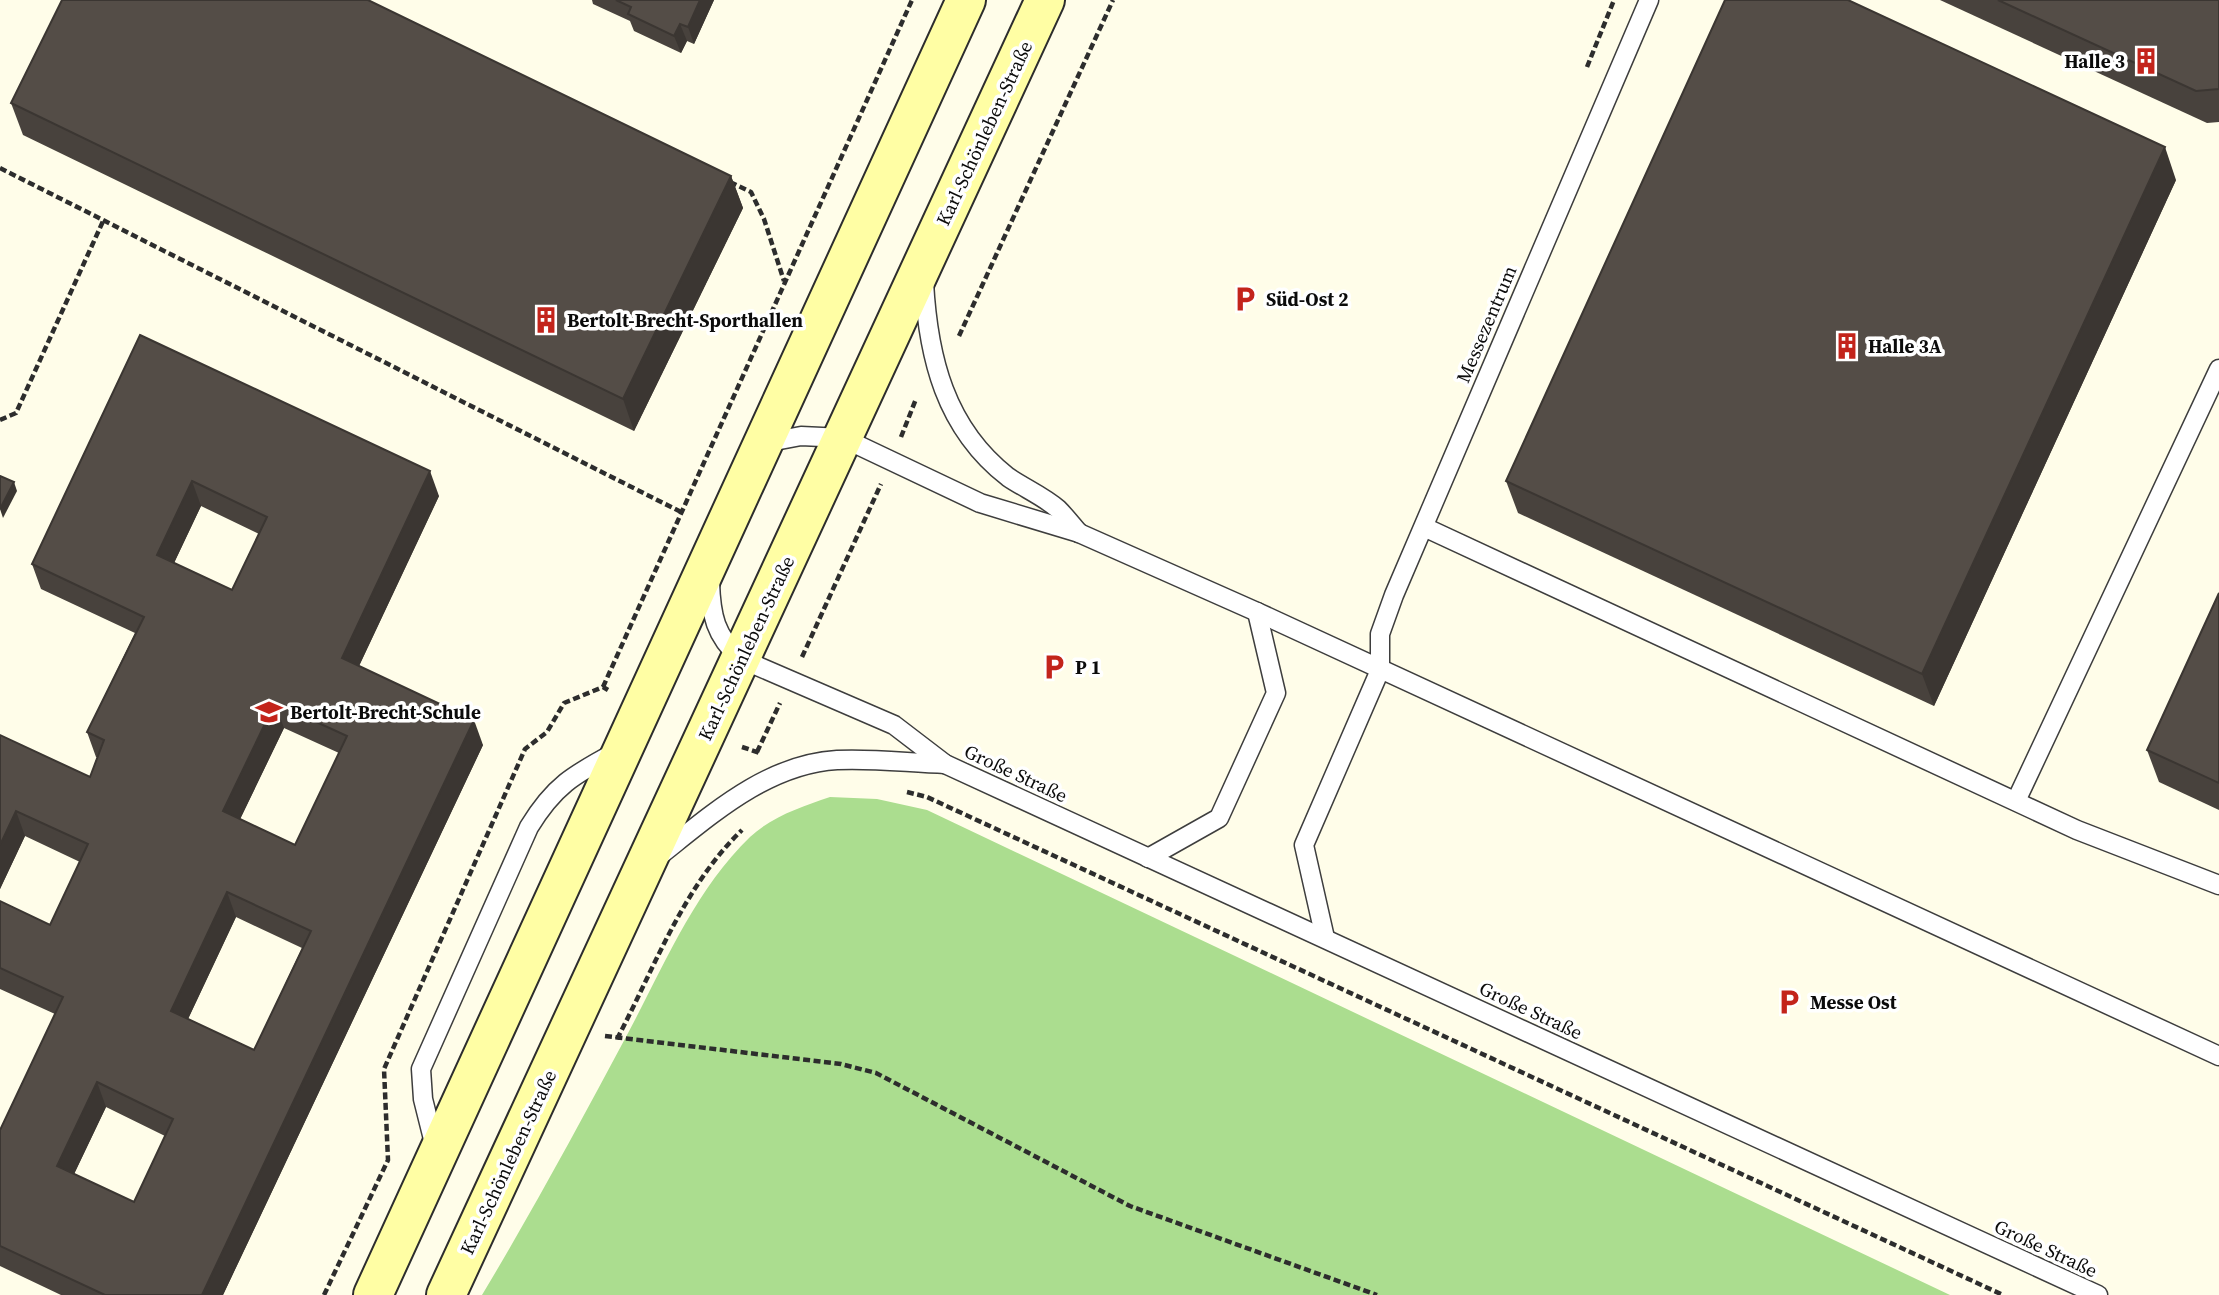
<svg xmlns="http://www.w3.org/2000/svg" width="2219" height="1295" viewBox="0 0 2219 1295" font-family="'Source Serif 4',serif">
	<rect width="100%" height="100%" fill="#fffde9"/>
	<!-- forest -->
	<path fill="#abdd8f" d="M830,797L877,799L927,810L1950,1295H482C533,1210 580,1123 627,1035C663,968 694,891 750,837C773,816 801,807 830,797Z"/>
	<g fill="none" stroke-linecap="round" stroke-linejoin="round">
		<defs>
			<g id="service">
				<path d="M924,282C928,357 945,428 1008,477C1024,488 1043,496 1058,509C1065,516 1072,525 1079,533"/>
				<path d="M764,443L801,436L843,438L980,503L1079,533L1257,612L2219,1056"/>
				<path d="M1424,527L2077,830L2219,885"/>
				<path d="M710,582C711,615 715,636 741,659L894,725L945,764L2098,1295"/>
				<path d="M2016,801L2219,369"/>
				<path d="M659,856C711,815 767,764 837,760C872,758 910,763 945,764"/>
				<path d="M1148,858L1219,818L1276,693L1257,612"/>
				<path d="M1325,938L1304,845L1380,670V634L1394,595L1649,0"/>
				<path d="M435,1147L423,1099L421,1069L529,827C554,786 573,775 616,752"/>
			</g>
			<g id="secondary">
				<path d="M373,1295L966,0"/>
				<path d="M446,1295L1045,0"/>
			</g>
		</defs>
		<!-- service casing -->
		<use href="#service" stroke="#3e3e3e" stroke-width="21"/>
		<!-- secondary casing -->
		<use href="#secondary" stroke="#2d2d2d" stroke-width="42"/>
		<!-- path -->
		<g stroke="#2d2d2d" stroke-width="4.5" stroke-dasharray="7 3.5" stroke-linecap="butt">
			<path d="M1587,67L1614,0"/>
			<path d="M0,168L681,512"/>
			<path d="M730,182L751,192L764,219L784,281"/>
			<path d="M959,336L1113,0"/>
			<path d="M0,420L16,413L104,219"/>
			<path d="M901,437L916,399"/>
			<path d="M802,657L881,484"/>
			<path d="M603,687L912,0"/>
			<path d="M742,747L760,753"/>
			<path d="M757,752L780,703"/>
			<path d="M907,792L927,797L2003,1295"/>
			<path d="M605,1036L841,1064L876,1073L1130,1206L1377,1295"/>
			<path d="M617,1039C655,967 683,887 742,830"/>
			<path d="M324,1295L388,1160L384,1069L525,749L547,732L564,703L603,687L608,690"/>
		</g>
		<!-- service -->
		<use href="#service" stroke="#fff" stroke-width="18"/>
		<!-- secondary -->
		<use href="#secondary" stroke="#fffea4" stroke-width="38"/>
	</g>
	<!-- wall -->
	<g fill="#48423d" fill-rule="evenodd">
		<path d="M592,0H714L694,44L687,41L681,53L634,31L630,21L593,4Z"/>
		<path d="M1940,0H2219V122L2207,123Z"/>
		<path d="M11,103L731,176L743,208L634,431L23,135Z"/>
		<path d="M2176,180L1934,706L1518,513L1506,481Z"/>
		<path d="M140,335L439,496L359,666L483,745L223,1295H61L0,1266V1130L55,1014L0,989V901L50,925L80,862L25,836L0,889V735L90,777L97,757H96L87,732L135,633L41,589L32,564ZM201,506L259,534L232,590L174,563ZM284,728L339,753L295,845L240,819ZM236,917L302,948L254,1050L188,1019ZM106,1107L165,1136L134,1202L74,1174Z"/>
		<path d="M2219,593V810L2159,782L2147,750Z"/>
	</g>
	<!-- shaded-wall -->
	<g fill="#3b3632">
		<path d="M700,0H714L694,44L688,27Z"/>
		<path d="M680,24L687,41L681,53L674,36Z"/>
		<path d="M2165,147L2176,180L1934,706L1922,674Z"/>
		<path d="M731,176L743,208L634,431L623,399Z"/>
		<path d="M430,471L439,496L351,683L342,658Z"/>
		<path d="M192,481L201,506L166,580L157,555Z"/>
		<path d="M14,482L17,491L3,518L0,509Z"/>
		<path d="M275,703L284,728L232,836L223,811Z"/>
		<path d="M474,720L483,745L223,1295H202Z"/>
		<path d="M16,811L25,836L0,889V845Z"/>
		<path d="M227,892L236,917L180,1036L171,1011Z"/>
		<path d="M97,1082L106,1107L66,1191L57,1166Z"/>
	</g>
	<!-- building -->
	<g fill="#544d47" stroke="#3b3632" stroke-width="2" fill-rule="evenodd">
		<path d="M62,0H368L731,176L623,399L11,103Z"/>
		<path d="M616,0H700L688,27L680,24L674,36L628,14L631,7Z"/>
		<path d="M1725,0H1848L2165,147L1922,674L1506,481Z"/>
		<path d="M1998,0H2219V89L2196,91Z"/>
		<path d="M140,335L430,471L342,658L474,720L202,1295H105L0,1246V1130L63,997L0,968V901L50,925L88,844L16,811L0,845V735L90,777L104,740L87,732L144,617L32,564ZM192,481L267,517L232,590L157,555ZM275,703L347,736L295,845L223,811ZM227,892L311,931L254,1050L171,1011ZM97,1082L173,1119L134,1202L57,1166Z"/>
		<path d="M0,476L14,482L0,509Z"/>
		<path d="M2219,593V783L2147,750Z"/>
	</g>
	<!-- icons -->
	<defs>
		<symbol id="building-bare" viewBox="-9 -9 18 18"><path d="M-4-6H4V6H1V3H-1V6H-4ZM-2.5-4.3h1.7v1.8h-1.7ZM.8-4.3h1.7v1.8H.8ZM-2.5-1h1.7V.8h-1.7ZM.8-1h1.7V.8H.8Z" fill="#c3241b" stroke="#fff" stroke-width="2.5" paint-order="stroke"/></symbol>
		<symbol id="parking-bare" viewBox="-9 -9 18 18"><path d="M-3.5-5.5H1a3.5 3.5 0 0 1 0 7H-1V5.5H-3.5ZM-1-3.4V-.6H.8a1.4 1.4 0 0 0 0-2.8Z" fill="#c3241b" stroke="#fff" stroke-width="2.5" paint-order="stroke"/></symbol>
		<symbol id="school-bare" viewBox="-9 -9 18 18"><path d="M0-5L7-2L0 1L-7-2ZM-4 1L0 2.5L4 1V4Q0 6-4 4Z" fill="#c3241b" stroke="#fff" stroke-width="2.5" paint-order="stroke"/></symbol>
	</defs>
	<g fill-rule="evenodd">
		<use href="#building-bare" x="2127" y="42" width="38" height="38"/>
		<use href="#parking-bare" x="1226" y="280" width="38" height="38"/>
		<use href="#building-bare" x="527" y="301" width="38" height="38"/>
		<use href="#building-bare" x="1828" y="327" width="38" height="38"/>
		<use href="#parking-bare" x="1035" y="648" width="38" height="38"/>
		<use href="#school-bare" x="250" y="693" width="38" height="38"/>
		<use href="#parking-bare" x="1770" y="983" width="38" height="38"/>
	</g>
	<g text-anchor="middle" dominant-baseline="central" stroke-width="7" stroke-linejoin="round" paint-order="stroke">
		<!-- poi labels -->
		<g font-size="19" font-weight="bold" fill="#0b0b0b" stroke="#fff" text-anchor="start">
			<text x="2125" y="61" text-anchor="end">Halle 3</text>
			<text x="1266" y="299">Süd-Ost 2</text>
			<text x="567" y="320">Bertolt-Brecht-Sporthallen</text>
			<text x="1868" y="346">Halle 3A</text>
			<text x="1075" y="667">P 1</text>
			<text x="290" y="712">Bertolt-Brecht-Schule</text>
			<text x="1810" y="1002">Messe Ost</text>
		</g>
		<!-- street labels -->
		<g font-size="19" fill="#0b0b0b" stroke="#fff">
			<text transform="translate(984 133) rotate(-65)">Karl-Schönleben-Straße</text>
			<text transform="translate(1486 324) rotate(-67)">Messezentrum</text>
			<text transform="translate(746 648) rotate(-65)">Karl-Schönleben-Straße</text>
			<text transform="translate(1016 773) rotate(25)">Große Straße</text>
			<text transform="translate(1531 1010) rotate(25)">Große Straße</text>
			<text transform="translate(508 1162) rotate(-65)">Karl-Schönleben-Straße</text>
			<text transform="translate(2046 1248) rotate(25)">Große Straße</text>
		</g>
	</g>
</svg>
